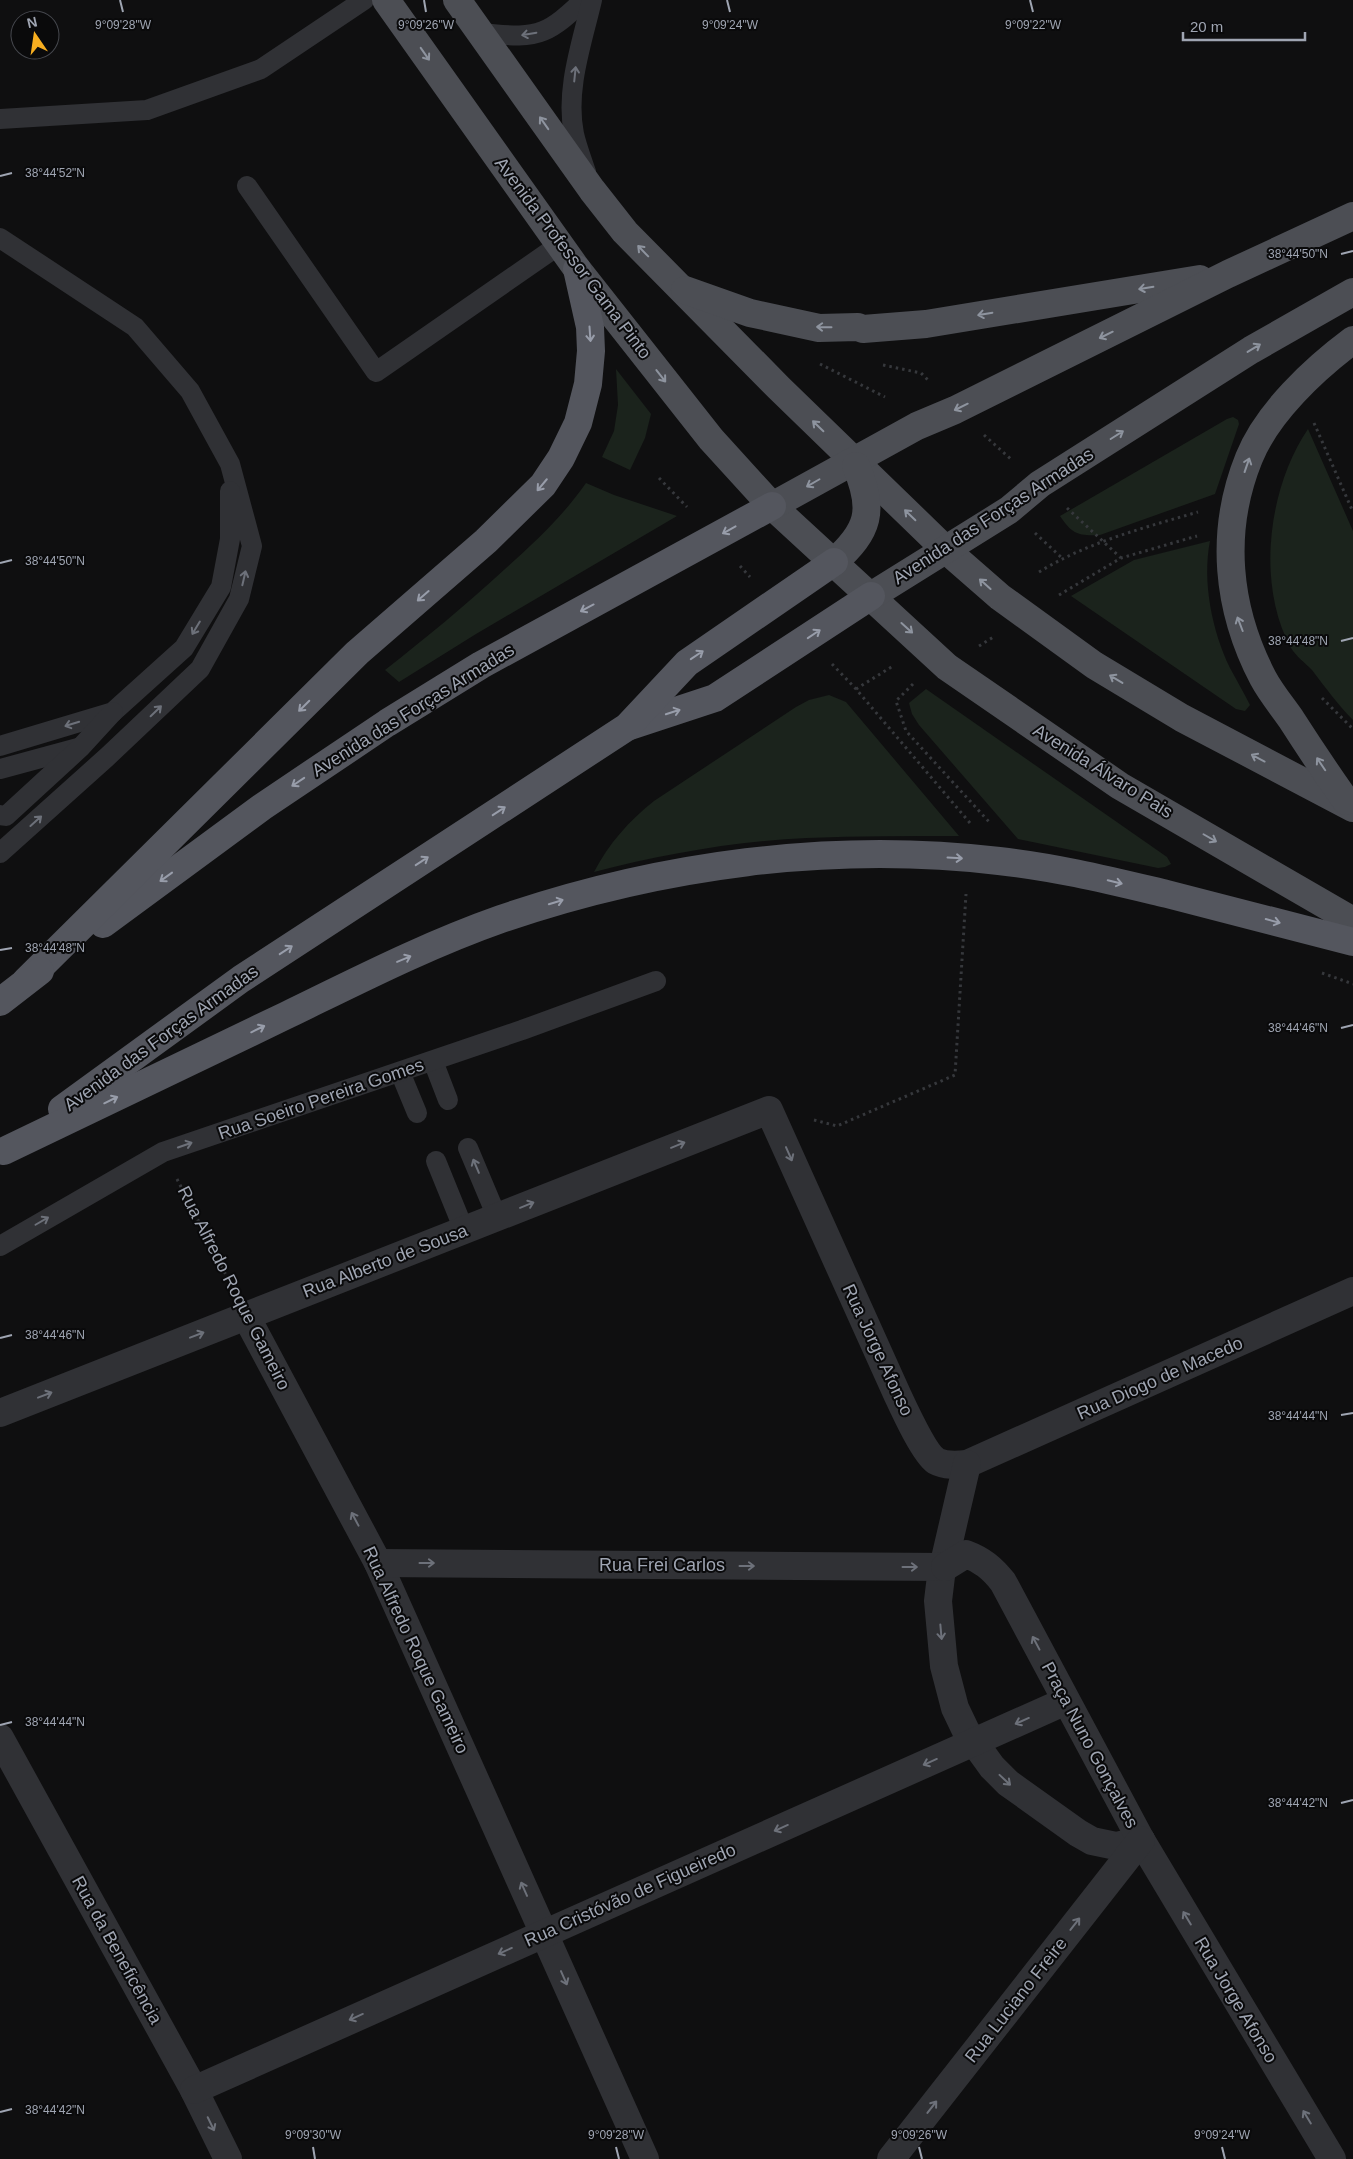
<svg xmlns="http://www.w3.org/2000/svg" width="1353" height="2159" viewBox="0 0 1353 2159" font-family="Helvetica,sans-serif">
	<rect width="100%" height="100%" fill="#0f0f10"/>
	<!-- green -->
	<g fill="#1b231c">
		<path d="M616,369L651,414L645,438L630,470L602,457L614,431L618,405Z"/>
		<path d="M1233,417L1238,420L1239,424L1215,494L1100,535C1078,536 1072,534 1060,516L1227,419Z"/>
		<path d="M1308,429L1353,531V720C1338,705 1325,687 1312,670C1305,663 1296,656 1291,648C1256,584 1268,488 1308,429Z"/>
		<path d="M586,483L614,495L677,516L476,634L399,682L385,670C427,637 466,605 505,569C535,542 563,516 586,483Z"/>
		<path d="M1210,541C1202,581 1212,631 1230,668C1237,681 1244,693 1250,705L1245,711L1236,709L1071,596L1134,560Z"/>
		<path d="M926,689L1167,857L1171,864L1165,867L1158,868L1018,839L919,725L912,714L909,703Z"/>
		<path d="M829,695L846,702L959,836C908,836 858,836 807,838C736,841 663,854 594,872C609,843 629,821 654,801L796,707L809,700Z"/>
	</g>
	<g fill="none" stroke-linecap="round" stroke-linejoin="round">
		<!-- path -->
		<g stroke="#36383c" stroke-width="3" stroke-dasharray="2.5 4" stroke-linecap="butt">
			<path d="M820,364L885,397"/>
			<path d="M883,365L921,373L930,382"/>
			<path d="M1314,423L1353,512"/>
			<path d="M984,435L1013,461"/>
			<path d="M659,478L687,507"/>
			<path d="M1067,508L1121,558"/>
			<path d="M1035,533L1062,558"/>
			<path d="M740,566L750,577"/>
			<path d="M1039,572C1088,542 1143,528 1198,512"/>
			<path d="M1059,595L1121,558L1197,536"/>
			<path d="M979,646L995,636"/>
			<path d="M832,664L856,689L970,823"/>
			<path d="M913,684L896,701L906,731L991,824"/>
			<path d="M856,689L893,666"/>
			<path d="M1322,698L1353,729"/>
			<path d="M1322,973L1353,984"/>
			<path d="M814,1120L837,1126L955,1075L966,894"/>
			<path d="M177,1179L231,1285"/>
		</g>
		<!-- service -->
		<g stroke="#303135" stroke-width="20">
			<path d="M480,33C500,34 524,39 543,31C558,25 572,11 584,0"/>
			<path d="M0,119L147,110L261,69L364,0"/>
			<path d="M586,172C582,160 577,147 574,134C565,90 582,43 592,0"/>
			<path d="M247,186L376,372L559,245"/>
			<path d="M0,238L135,327L190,391L230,464L252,546L239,599L200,669L107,757L0,853"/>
			<path d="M0,746L113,712L184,648L221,587L230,539V491"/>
			<path d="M0,769L78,748"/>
			<path d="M0,815L6,816L80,748L113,712"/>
			<path d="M433,1061L448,1100"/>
			<path d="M400,1072L417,1113"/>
			<path d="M468,1148L497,1217"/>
			<path d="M436,1161L464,1230"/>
			<path d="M0,1246L163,1152L522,1030L656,981"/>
		</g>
		<!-- minor -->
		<g stroke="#303135" stroke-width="28">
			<path d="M246,1316L378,1563L645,2159"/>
			<path d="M0,1413L769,1110L897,1394C904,1409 924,1453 936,1461C945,1466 957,1465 967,1464L1353,1291"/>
			<path d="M967,1464L941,1576L938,1601L944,1666L955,1708L966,1731L992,1767L1008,1783L1078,1833L1092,1841L1116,1846L1141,1840"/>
			<path d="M378,1563L945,1567"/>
			<path d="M945,1567L966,1554C982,1560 992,1568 1003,1582L1141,1840L1332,2159"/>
			<path d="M0,1738L194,2090L228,2159"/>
			<path d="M194,2090L1066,1701"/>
			<path d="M891,2159L1141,1840"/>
		</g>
		<!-- primary -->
		<g stroke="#4c4e54" stroke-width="28">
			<path d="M386,0L577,269L711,439L772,506L947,667L1120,786L1353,921"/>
			<path d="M457,0L592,190L625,232L779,388L945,549L1000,597L1094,665L1182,718L1353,808"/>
			<path d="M685,290L750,313L819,328L858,327L863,329L926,324L1200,279"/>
			<path d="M772,506L917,426L955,410L1228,274L1353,216"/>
			<path d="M834,562C869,531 875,510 856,466"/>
			<path d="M871,596L1009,510L1040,484L1251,350L1353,292"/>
			<path d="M1346,801C1327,774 1309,747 1291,719C1282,706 1271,693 1263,678C1227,609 1219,532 1249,458C1267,413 1314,369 1353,340"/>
		</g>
		<!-- trunk -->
		<g stroke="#54565e" stroke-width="28">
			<path d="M630,726L715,698L871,596"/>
			<path d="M103,924L262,807L387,723L481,665L772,506"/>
			<path d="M26,981L357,653L486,541L543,485L561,458L578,423L588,384L591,351L590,327L577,269"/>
			<path d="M0,1002L40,971"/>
			<path d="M62,1109L241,979L627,727L687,663L834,562"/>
			<path d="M4,1151C98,1106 192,1060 287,1015C357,981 427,945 501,919C659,865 832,841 999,861C1056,867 1112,881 1167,894C1229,910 1291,926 1353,942"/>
		</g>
	</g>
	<!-- one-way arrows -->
	<defs><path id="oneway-shaft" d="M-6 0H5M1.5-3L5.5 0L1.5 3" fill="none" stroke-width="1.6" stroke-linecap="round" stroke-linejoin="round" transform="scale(1.25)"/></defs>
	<g stroke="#6d717a">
		<use href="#oneway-shaft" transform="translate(529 34) rotate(170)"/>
		<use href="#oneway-shaft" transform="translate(575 74) rotate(-84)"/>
		<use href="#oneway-shaft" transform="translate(244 578) rotate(-77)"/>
		<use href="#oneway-shaft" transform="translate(196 628) rotate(121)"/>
		<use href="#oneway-shaft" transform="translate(156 711) rotate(-44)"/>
		<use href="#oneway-shaft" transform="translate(72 724) rotate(163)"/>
		<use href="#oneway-shaft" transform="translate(36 821) rotate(-42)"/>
		<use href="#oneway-shaft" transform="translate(185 1145) rotate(-19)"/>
		<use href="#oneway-shaft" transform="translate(678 1145) rotate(-22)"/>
		<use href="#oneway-shaft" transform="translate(789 1154) rotate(66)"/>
		<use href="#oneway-shaft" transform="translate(476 1166) rotate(-113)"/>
		<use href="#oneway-shaft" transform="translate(527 1205) rotate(-22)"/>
		<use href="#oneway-shaft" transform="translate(42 1221) rotate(-30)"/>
		<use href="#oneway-shaft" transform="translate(197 1335) rotate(-21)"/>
		<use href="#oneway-shaft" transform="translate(45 1395) rotate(-21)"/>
		<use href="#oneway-shaft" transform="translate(355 1519) rotate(-118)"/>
		<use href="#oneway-shaft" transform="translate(427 1563)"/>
		<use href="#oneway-shaft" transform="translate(747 1566)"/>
		<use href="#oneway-shaft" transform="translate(910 1567)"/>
		<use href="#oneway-shaft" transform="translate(941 1632) rotate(85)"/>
		<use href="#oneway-shaft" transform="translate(1036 1643) rotate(-118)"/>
		<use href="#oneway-shaft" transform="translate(1022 1721) rotate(156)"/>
		<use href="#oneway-shaft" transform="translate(930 1762) rotate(156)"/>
		<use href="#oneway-shaft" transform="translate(1005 1780) rotate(43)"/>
		<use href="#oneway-shaft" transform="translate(781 1828) rotate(156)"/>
		<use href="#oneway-shaft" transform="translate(524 1889) rotate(-114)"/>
		<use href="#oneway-shaft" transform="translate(1187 1918) rotate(-121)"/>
		<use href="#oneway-shaft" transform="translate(1075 1924) rotate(-52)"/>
		<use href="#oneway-shaft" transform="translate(505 1951) rotate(156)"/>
		<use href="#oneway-shaft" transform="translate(564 1978) rotate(66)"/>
		<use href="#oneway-shaft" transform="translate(356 2017) rotate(156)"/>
		<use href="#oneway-shaft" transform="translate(932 2107) rotate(-52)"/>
		<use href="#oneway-shaft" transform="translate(1307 2117) rotate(-121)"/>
		<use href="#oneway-shaft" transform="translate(211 2124) rotate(64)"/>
	</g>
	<g stroke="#8e949f">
		<use href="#oneway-shaft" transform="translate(425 54) rotate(55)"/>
		<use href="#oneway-shaft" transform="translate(544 123) rotate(-125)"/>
		<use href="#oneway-shaft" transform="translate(643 251) rotate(-134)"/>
		<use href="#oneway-shaft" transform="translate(1146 288) rotate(171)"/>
		<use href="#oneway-shaft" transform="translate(985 314) rotate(170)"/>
		<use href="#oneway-shaft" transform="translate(824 327) rotate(-179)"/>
		<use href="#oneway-shaft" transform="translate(1106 335) rotate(154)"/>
		<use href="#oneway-shaft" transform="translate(1254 348) rotate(-31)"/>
		<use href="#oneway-shaft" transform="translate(661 376) rotate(52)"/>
		<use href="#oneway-shaft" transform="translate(961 407) rotate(154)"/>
		<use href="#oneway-shaft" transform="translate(818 426) rotate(-136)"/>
		<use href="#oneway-shaft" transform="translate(1117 435) rotate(-32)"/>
		<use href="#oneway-shaft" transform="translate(1247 465) rotate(-71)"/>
		<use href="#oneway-shaft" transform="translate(813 483) rotate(150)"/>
		<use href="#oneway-shaft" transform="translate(910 515) rotate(-136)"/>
		<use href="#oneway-shaft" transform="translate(985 584) rotate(-138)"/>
		<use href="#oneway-shaft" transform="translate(1240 624) rotate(-111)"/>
		<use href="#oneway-shaft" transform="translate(907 628) rotate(42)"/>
		<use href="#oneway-shaft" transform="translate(1116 679) rotate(-149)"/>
		<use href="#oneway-shaft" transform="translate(1258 758) rotate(-152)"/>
		<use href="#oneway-shaft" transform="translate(1321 764) rotate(-124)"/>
		<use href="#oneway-shaft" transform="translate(1210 838) rotate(30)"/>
	</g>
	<g stroke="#989daa">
		<use href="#oneway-shaft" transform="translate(590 334) rotate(86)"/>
		<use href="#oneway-shaft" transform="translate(542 485) rotate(130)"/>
		<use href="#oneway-shaft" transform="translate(729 530) rotate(151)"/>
		<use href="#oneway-shaft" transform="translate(423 596) rotate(139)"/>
		<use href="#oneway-shaft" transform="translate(587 608) rotate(152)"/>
		<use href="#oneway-shaft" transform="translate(814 634) rotate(-34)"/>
		<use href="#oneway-shaft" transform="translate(697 655) rotate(-34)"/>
		<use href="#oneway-shaft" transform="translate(304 706) rotate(135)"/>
		<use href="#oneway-shaft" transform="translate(673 712) rotate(-18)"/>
		<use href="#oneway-shaft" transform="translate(298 782) rotate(146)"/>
		<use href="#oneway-shaft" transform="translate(499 811) rotate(-33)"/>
		<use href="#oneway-shaft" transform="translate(955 858) rotate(3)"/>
		<use href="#oneway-shaft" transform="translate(422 861) rotate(-33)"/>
		<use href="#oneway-shaft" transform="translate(166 877) rotate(144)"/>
		<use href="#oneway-shaft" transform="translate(1115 882) rotate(14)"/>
		<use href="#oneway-shaft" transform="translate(556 902) rotate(-17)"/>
		<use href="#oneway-shaft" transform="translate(1273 921) rotate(15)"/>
		<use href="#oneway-shaft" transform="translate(286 950) rotate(-33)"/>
		<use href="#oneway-shaft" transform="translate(404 959) rotate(-23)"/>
		<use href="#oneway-shaft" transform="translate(258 1029) rotate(-26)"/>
		<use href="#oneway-shaft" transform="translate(111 1100) rotate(-26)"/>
	</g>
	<!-- ticks -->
	<path fill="none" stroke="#9fa5b2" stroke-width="2" d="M120,0L123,12M424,0L426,12M727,0L730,12M1030,0L1033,12M0,176L12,173M1341,254L1353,251M0,563L12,560M1341,641L1353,638M0,950L12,948M1341,1028L1353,1025M0,1338L12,1335M1341,1415L1353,1413M0,1725L12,1722M1341,1803L1353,1800M0,2112L12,2109M313,2147L315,2159M616,2147L619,2159M919,2147L922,2159M1222,2147L1225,2159"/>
	<g text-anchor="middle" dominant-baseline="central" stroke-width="4" stroke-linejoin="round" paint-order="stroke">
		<!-- street labels -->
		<g font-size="18" fill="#9fa5b2" stroke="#0a0a0b">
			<text transform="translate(573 258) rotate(53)">Avenida Professor Gama Pinto</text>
			<text transform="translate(993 516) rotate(-33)">Avenida das Forças Armadas</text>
			<text transform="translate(413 710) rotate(-32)">Avenida das Forças Armadas</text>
			<text transform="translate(1103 771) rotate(32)">Avenida Álvaro Pais</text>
			<text transform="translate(161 1038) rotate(-36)">Avenida das Forças Armadas</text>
			<text transform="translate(321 1099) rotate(-19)">Rua Soeiro Pereira Gomes</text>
			<text transform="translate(385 1261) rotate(-21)">Rua Alberto de Sousa</text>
			<text transform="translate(234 1288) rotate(63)">Rua Alfredo Roque Gameiro</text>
			<text transform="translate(878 1350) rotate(65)">Rua Jorge Afonso</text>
			<text transform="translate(1160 1378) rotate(-24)">Rua Diogo de Macedo</text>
			<text x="662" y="1565">Rua Frei Carlos</text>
			<text transform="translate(416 1650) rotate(65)">Rua Alfredo Roque Gameiro</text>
			<text transform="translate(1090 1745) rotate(62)">Praça Nuno Gonçalves</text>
			<text transform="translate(630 1895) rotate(-24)">Rua Cristóvão de Figueiredo</text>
			<text transform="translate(117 1950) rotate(61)">Rua da Beneficência</text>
			<text transform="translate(1016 2000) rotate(-52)">Rua Luciano Freire</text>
			<text transform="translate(1236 2000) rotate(59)">Rua Jorge Afonso</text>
		</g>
	</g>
	<g font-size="12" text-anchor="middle" fill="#9fa5b2" stroke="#0a0a0b" stroke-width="4" stroke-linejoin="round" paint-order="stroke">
		<text x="123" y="29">9°09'28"W</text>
		<text x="426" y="29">9°09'26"W</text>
		<text x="730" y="29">9°09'24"W</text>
		<text x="1033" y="29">9°09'22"W</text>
		<text x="55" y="177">38°44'52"N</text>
		<text x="1298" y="258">38°44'50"N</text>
		<text x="55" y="565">38°44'50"N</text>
		<text x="1298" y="645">38°44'48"N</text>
		<text x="55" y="952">38°44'48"N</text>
		<text x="1298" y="1032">38°44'46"N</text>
		<text x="55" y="1339">38°44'46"N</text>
		<text x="1298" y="1420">38°44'44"N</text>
		<text x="55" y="1726">38°44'44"N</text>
		<text x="1298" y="1807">38°44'42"N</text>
		<text x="55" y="2114">38°44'42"N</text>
		<text x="313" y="2139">9°09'30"W</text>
		<text x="616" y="2139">9°09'28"W</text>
		<text x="919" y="2139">9°09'26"W</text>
		<text x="1222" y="2139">9°09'24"W</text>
	</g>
	<!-- north arrow -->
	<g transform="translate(35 35) rotate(347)"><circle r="24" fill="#0a0a0b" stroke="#46484e"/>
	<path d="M0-4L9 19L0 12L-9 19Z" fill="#f7ae20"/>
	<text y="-8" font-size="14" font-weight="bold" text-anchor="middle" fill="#9fa5b2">N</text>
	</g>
	<!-- scale -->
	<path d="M1183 32v8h122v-8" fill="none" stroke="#9fa5b2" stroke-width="2.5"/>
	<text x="1190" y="32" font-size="15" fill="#9fa5b2" stroke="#0a0a0b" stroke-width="4" paint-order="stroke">20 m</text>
</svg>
